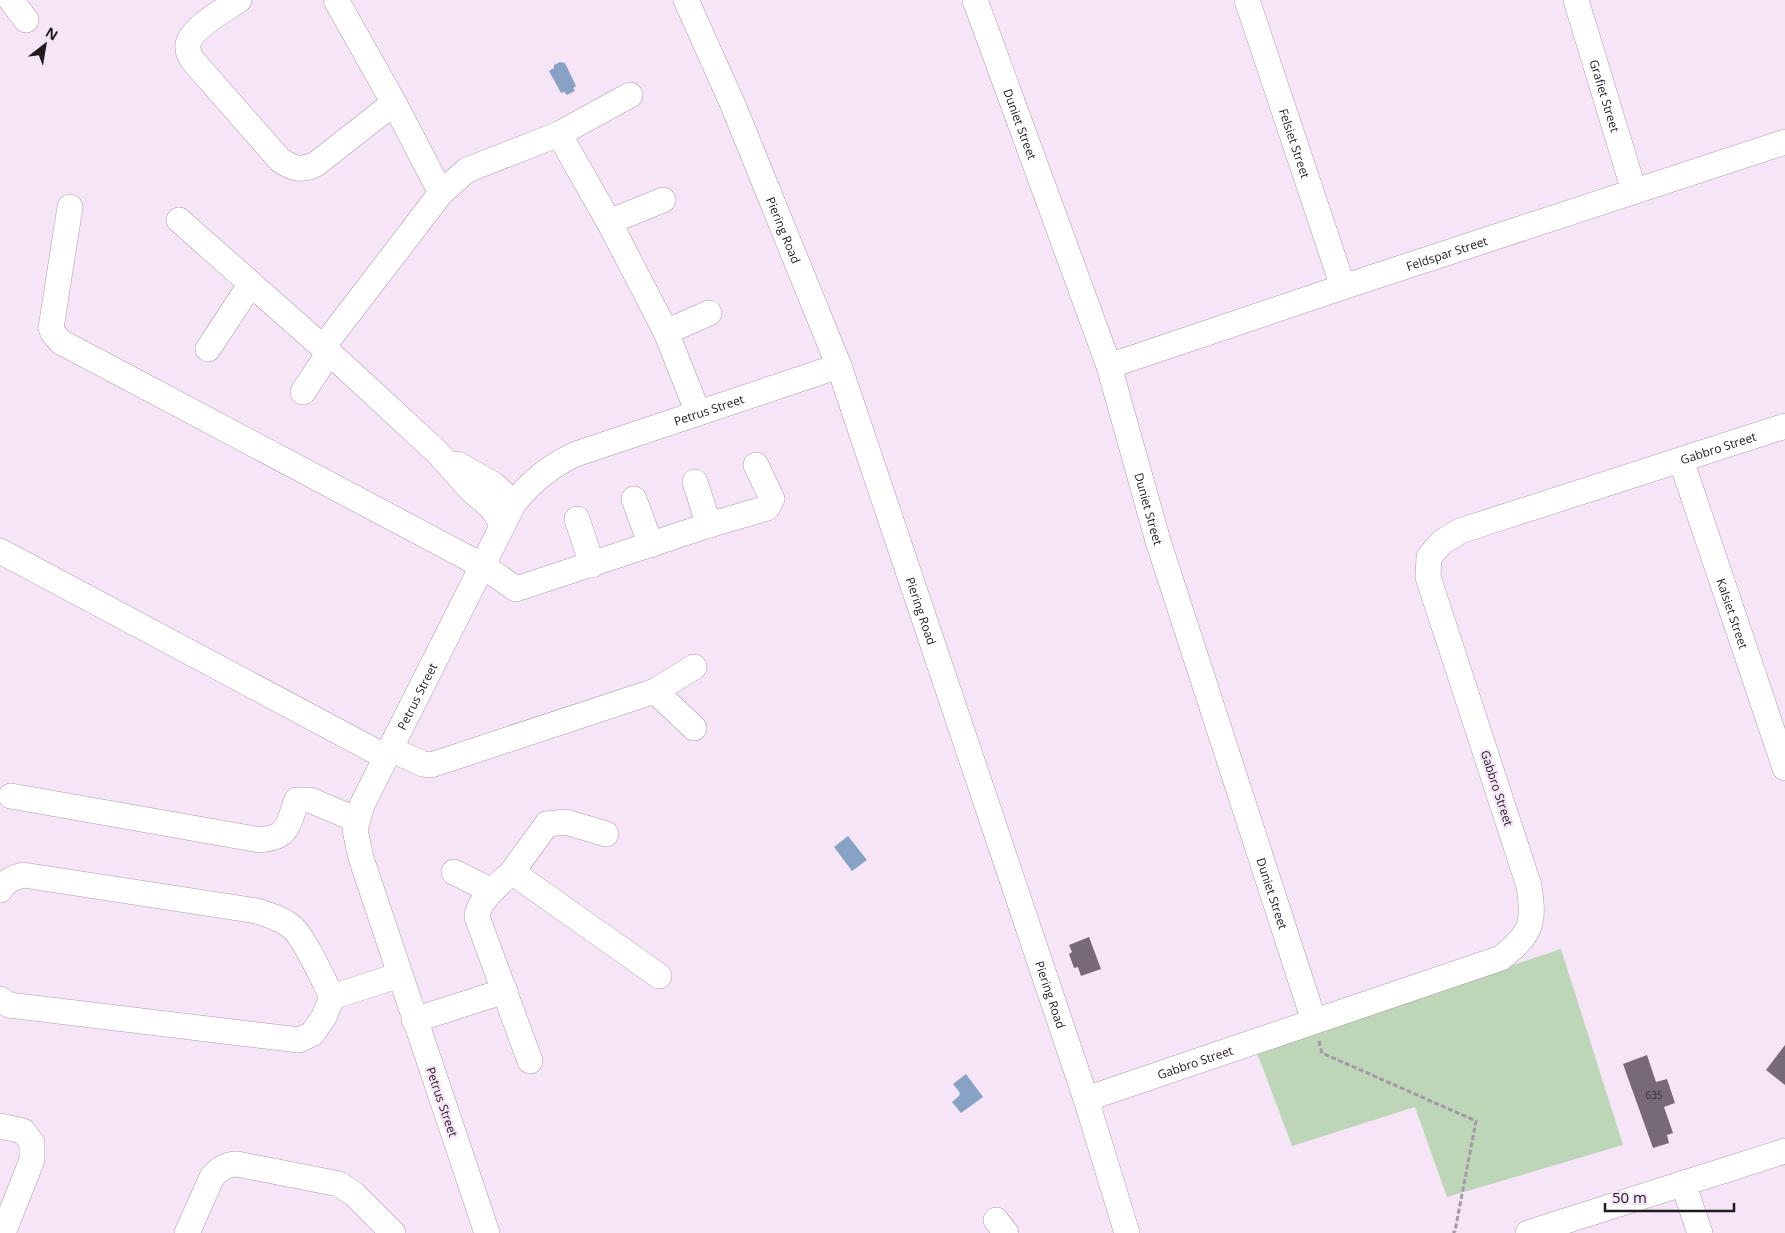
<svg xmlns="http://www.w3.org/2000/svg" width="1785" height="1233" viewBox="0 0 1785 1233" font-family="'Open Sans',sans-serif">
	<rect width="100%" height="100%" fill="#f6e5f7"/>
	<!-- green -->
	<path fill="#bdd6b8" d="M1561,949L1623,1145L1447,1197L1415,1107L1292,1146L1256,1050Z"/>
	<!-- water -->
	<g fill="#87a2c4">
		<path d="M560,62L565,63L576,86L573,88L575,91L567,95L564,92L561,93L549,71L554,68V65Z"/>
		<path d="M848,836L867,860L852,871L834,847Z"/>
		<path d="M966,1074L983,1097L961,1113L952,1102L959,1096L960,1093L953,1084Z"/>
	</g>
	<!-- building -->
	<g fill="#786978">
		<path d="M1089,937L1101,969L1081,976L1078,967L1074,968L1069,954L1072,952L1069,945Z"/>
		<path d="M1785,1045V1085L1766,1070Z"/>
		<path d="M1647,1055L1656,1082L1667,1079L1675,1103L1664,1107L1673,1133L1667,1135L1669,1143L1653,1148L1623,1064Z"/>
	</g>
	<g fill="none" stroke-linecap="round" stroke-linejoin="round">
		<defs>
			<g id="minor">
				<path d="M11,0L26,20"/>
				<path d="M239,0C225,10 192,27 188,44C187,51 190,57 194,62L280,160C293,169 302,171 316,164L394,103"/>
				<path d="M336,0L394,103L441,193"/>
				<path id="s1" d="M686,0L733,105L839,366L1086,1099L1127,1233"/>
				<path id="s2" d="M975,0L1109,366L1158,541L1314,1021"/>
				<path id="s3" d="M1247,0L1343,287"/>
				<path id="s4" d="M1576,0L1634,191"/>
				<path d="M559,134L609,222L666,332L698,413"/>
				<path d="M70,207L51,328L53,333L61,342L483,566L516,589L709,525L767,508L772,499L756,465"/>
				<path d="M179,220L345,367L439,454L470,489L491,507L503,525"/>
				<path d="M609,222L663,200"/>
				<path d="M666,332L709,313"/>
				<path d="M323,347L441,193L467,170L559,134L630,95"/>
				<path d="M208,349L250,285"/>
				<path id="s5" d="M1109,366L1343,287L1785,142"/>
				<path d="M303,392L329,353"/>
				<path id="s6" d="M1681,460L1785,768"/>
				<path d="M457,464L493,484L514,503"/>
				<path d="M695,482L709,525"/>
				<path d="M634,499L651,545"/>
				<path d="M577,519L592,565"/>
				<path d="M0,551L386,757"/>
				<path d="M655,691L694,667"/>
				<path d="M390,749L423,764L431,765L655,691L694,728"/>
				<path d="M11,796L260,840C265,839 275,838 279,835C290,829 292,811 297,800H310L357,820"/>
				<path d="M454,872L492,891"/>
				<path d="M512,872L547,824L566,822L606,834"/>
				<path d="M0,890C6,881 12,878 23,875L257,911C269,915 283,919 293,928C306,941 323,979 332,997"/>
				<path d="M0,999L9,1005L299,1040L312,1034L324,1017L332,997L400,975"/>
				<path d="M414,1020L505,991"/>
				<path d="M530,1061L477,917C477,901 501,883 512,872L659,976"/>
				<path id="s7" d="M1086,1099L1501,958C1531,934 1535,924 1529,886L1428,577L1429,557L1442,542L1460,531L1785,426"/>
				<path d="M0,1126L23,1131L32,1143V1160L3,1233"/>
				<path d="M1683,1183L1700,1233"/>
				<path d="M996,1220L1006,1233"/>
				<path d="M187,1233L212,1177C219,1169 226,1164 237,1164L339,1184L354,1194L393,1233"/>
				<path id="s8" d="M487,1233L361,858L355,830L362,805L514,503C532,481 550,466 576,454L839,366"/>
				<path d="M1528,1233L1785,1151"/>
			</g>
		</defs>
		<!-- minor casing -->
		<use href="#minor" stroke="#ab9bac" stroke-width="26"/>
		<!-- path -->
		<path stroke="#a598a5" stroke-width="3" stroke-dasharray="5 2.5" stroke-linecap="butt" d="M1319,1041L1322,1053L1476,1121L1455,1231L1453,1233"/>
		<!-- minor -->
		<use href="#minor" stroke="#fff" stroke-width="25"/>
	</g>
	<g text-anchor="middle" dominant-baseline="central" stroke-width="4.5" stroke-linejoin="round" paint-order="stroke">
		<!-- number labels -->
		<g font-size="10" fill="#372e37">
			<text x="1654" y="1095">635</text>
		</g>
		<!-- street labels -->
		<g font-size="12" fill="#211b21" stroke="#f6e5f7">
			<text stroke="none"><textPath href="#s4" startOffset="100">Grafiet Street</textPath></text>
			<text stroke="none"><textPath href="#s2" startOffset="132">Duniet Street</textPath></text>
			<text stroke="none"><textPath href="#s3" startOffset="151">Felsiet Street</textPath></text>
			<text stroke="none"><textPath href="#s1" startOffset="250">Piering Road</textPath></text>
			<text stroke="none"><textPath href="#s5" startOffset="356">Feldspar Street</textPath></text>
			<text stroke="none"><textPath href="#s8" startOffset="1008">Petrus Street</textPath></text>
			<text stroke="none"><textPath href="#s7" startOffset="1179">Gabbro Street</textPath></text>
			<text stroke="none"><textPath href="#s2" startOffset="538">Duniet Street</textPath></text>
			<text stroke="none"><textPath href="#s1" startOffset="655">Piering Road</textPath></text>
			<text stroke="none"><textPath href="#s6" startOffset="162">Kalsiet Street</textPath></text>
			<text stroke="none"><textPath href="#s8" startOffset="572">Petrus Street</textPath></text>
			<text transform="translate(1497 788) rotate(72)">Gabbro Street</text>
			<text stroke="none"><textPath href="#s2" startOffset="942">Duniet Street</textPath></text>
			<text stroke="none"><textPath href="#s1" startOffset="1060">Piering Road</textPath></text>
			<text stroke="none"><textPath href="#s7" startOffset="115">Gabbro Street</textPath></text>
			<text transform="translate(442 1102) rotate(71)">Petrus Street</text>
		</g>
	</g>
	<!-- north arrow -->
	<g transform="translate(45 45) rotate(31)" stroke="#f6e5f7" stroke-width="4" paint-order="stroke">
	<path d="M0-4L9 19L0 12L-9 19Z" fill="#211b21"/>
	<text y="-8" font-size="14" font-weight="bold" text-anchor="middle" fill="#211b21">N</text>
	</g>
	<!-- scale -->
	<path d="M1605 1203v8h129v-8" fill="none" stroke="#211b21" stroke-width="2.5"/>
	<text x="1612" y="1203" font-size="15" fill="#211b21" stroke="#f6e5f7" stroke-width="4" paint-order="stroke">50 m</text>
</svg>
